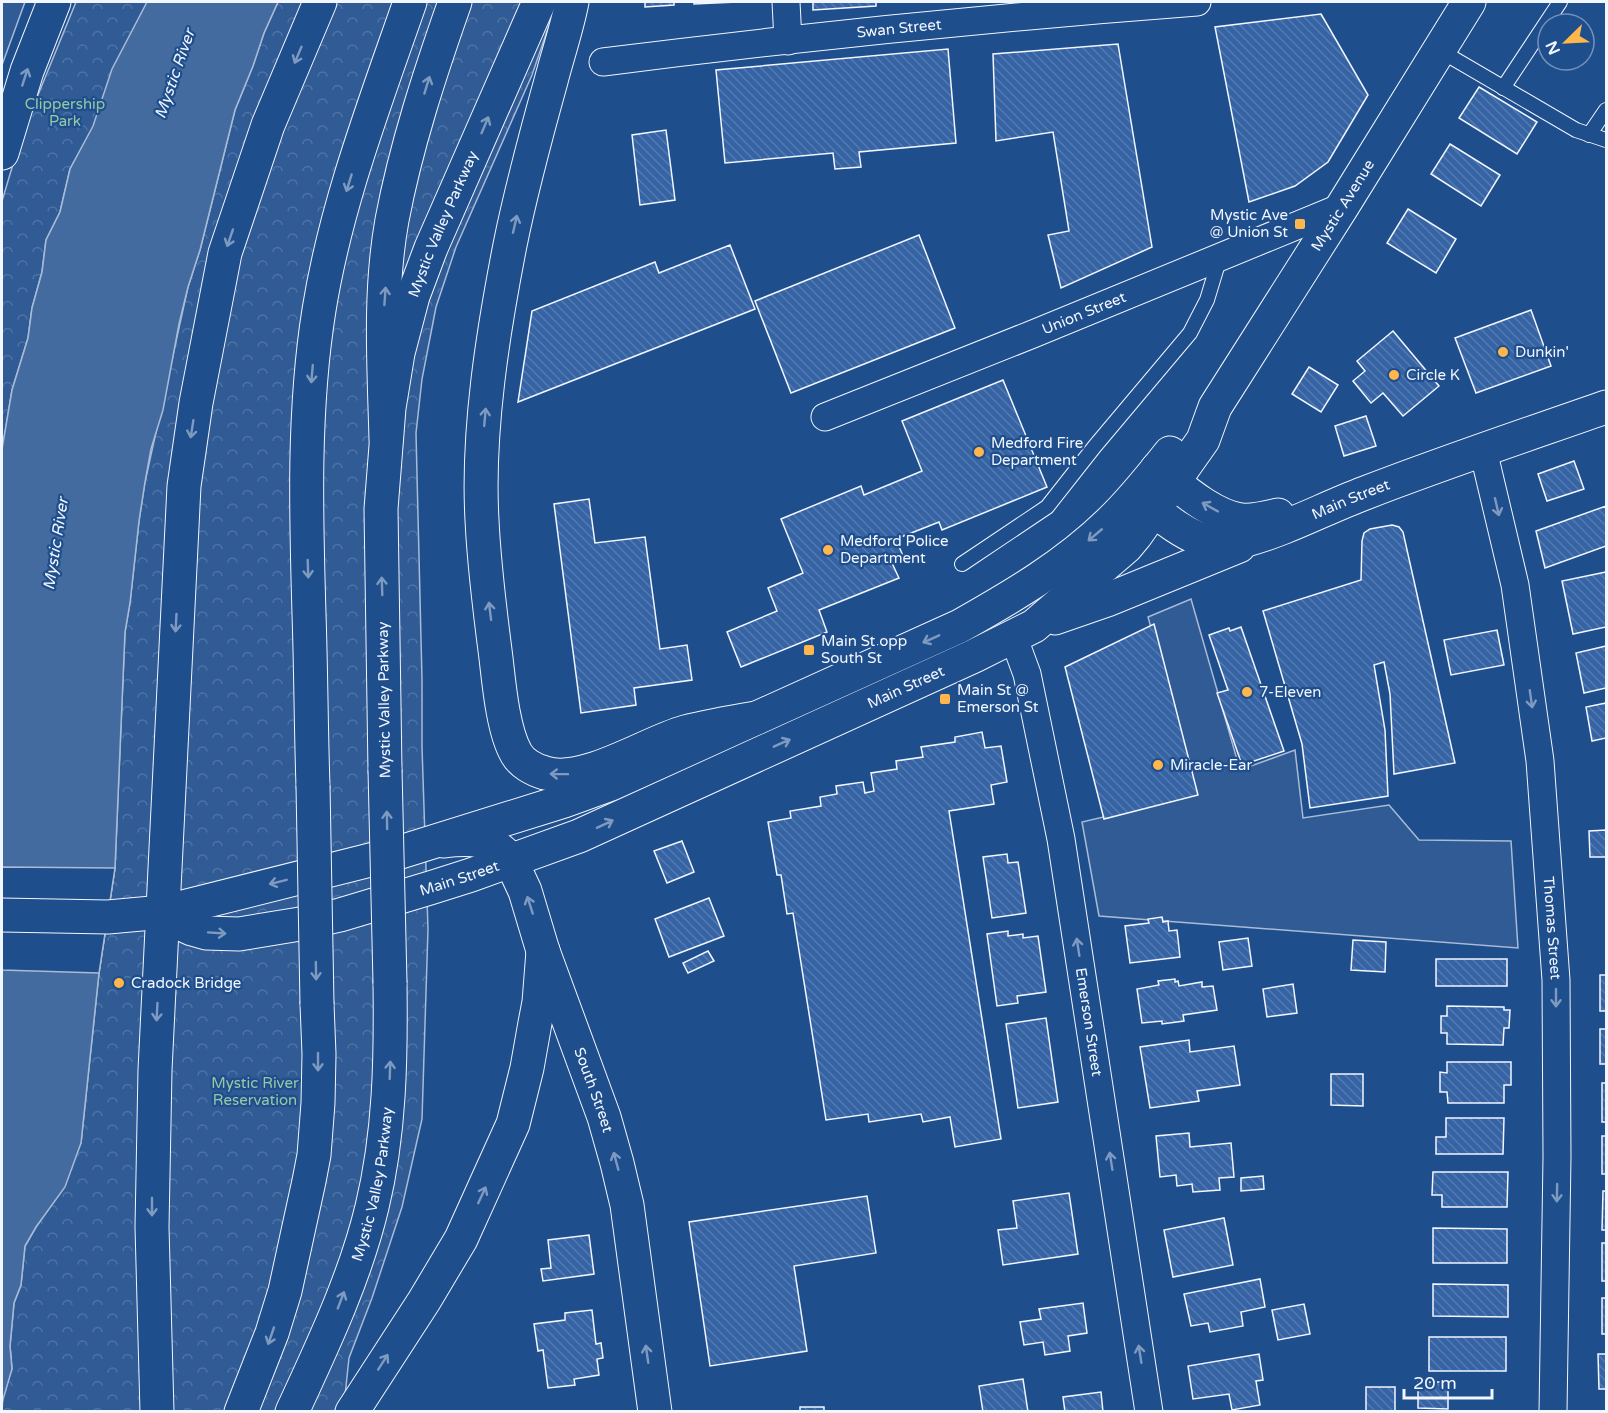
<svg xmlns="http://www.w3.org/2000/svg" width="1608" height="1413" viewBox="0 0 1608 1413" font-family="'Varela Round',sans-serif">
	<defs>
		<pattern id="park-crowns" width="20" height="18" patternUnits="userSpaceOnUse" patternTransform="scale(1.5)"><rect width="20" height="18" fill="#305b95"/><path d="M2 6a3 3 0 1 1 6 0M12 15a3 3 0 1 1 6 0" fill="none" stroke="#4e73a5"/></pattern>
		<pattern id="building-back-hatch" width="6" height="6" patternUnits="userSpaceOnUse" patternTransform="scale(1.5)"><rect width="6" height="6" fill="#3563a3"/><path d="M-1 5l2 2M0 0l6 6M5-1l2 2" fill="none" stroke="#537ab1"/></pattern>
	</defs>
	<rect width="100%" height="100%" fill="#1f4e8c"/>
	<!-- park -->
	<g fill="url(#park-crowns)" stroke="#a8bbd7" stroke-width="1.5">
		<path d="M76,2H147L94,126L70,169L60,212L46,240L42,272L32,308L28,338L12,390L2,451V201L22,134Z"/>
		<path d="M278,2H557L532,75L456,247L436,307L422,379L416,433L422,680V747L428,929L422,1119L402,1207L372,1298L349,1358L345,1396L347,1411L2,1412L3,1394L12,1369L10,1346L14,1303L21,1285L25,1246L36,1227L54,1200L81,1143L99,973L115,868L125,632L130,603L139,521L145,482L188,287L200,250L235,110L253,66L264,33Z"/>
	</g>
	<!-- built -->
	<g fill="#305b95" stroke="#a8bbd7" stroke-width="1.5">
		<path d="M2,2H25L2,65Z"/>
		<path d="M1191,599L1240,770L1295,750L1303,818L1389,805L1419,840L1511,841L1518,948L1099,916L1082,822L1197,795L1148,617Z"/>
	</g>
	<!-- water -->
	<path fill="#446ba0" stroke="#a8bbd7" stroke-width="1.5" d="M147,2H278L264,33L253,66L235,110L200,250L188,287L179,324L163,410L151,449L145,482L139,521L130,603L125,632L115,868L99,973L81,1143L65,1187L36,1227L25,1246L21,1285L14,1303L10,1346L12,1369L2,1403V449L12,390L28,338L32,308L42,272L46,240L60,212L70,169L93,126L112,69Z"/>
	<!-- pier -->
	<path fill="#1f4e8c" stroke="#a8bbd7" stroke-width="1.5" d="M2,867L115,868L99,973L2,970Z"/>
	<!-- building -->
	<g fill="url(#building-back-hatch)" stroke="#f2f6ff" stroke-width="1.5">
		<path d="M645,2H674V5L645,7Z"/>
		<path d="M694,2H737L694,4Z"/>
		<path d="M813,2H876V6L813,10Z"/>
		<path d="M1321,14L1368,95L1328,162L1295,186L1249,202L1215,27Z"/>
		<path d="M1118,44L1152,247L1061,288L1048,235L1069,231L1053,132L996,141L993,54Z"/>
		<path d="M948,49L956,143L859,152L861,167L835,169L833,153L725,163L716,70Z"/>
		<path d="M1479,87L1537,122L1517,154L1459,118Z"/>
		<path d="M666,130L675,200L640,205L632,135Z"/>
		<path d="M1450,144L1500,175L1481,206L1431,174Z"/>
		<path d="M1408,209L1456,239L1436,273L1387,243Z"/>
		<path d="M919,235L955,328L791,393L755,301Z"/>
		<path d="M730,245L755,309L518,402L532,311L655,262L659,273Z"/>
		<path d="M1531,310L1551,366L1476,393L1455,338Z"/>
		<path d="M1393,331L1439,386L1403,416L1383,393L1371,403L1353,381L1365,371L1357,361Z"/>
		<path d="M1309,367L1338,385L1321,412L1292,394Z"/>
		<path d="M1003,380L1047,487L942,530L939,522L896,539L903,556L891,561L899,578L819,610L827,632L741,667L727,632L777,611L768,588L803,573L781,519L861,486L864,495L922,471L902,421Z"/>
		<path d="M1366,416L1376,446L1344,456L1335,426Z"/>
		<path d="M1574,461L1584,489L1547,501L1538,474Z"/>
		<path d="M589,499L595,543L645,537L660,649L687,645L692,680L634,688L636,705L581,713L554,504Z"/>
		<path d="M1606,506V546L1545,568L1536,531Z"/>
		<path d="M1392,525L1399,527L1403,532L1455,763L1394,774L1390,694L1384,662L1374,665L1385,730L1388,796L1310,808L1302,744L1263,611L1361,580L1362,541L1364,533L1370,529Z"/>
		<path d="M1606,572V627L1573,634L1562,581Z"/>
		<path d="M1154,624L1198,795L1104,819L1065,667Z"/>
		<path d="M1241,627L1284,751L1242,765L1217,693L1228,690L1209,635L1229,628L1230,631Z"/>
		<path d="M1497,630L1504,665L1451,675L1444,640Z"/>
		<path d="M1606,646V688L1584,693L1576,653Z"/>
		<path d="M1606,703V738L1592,741L1586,707Z"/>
		<path d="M982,732L985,748L1001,746L1007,782L991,785L994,804L949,811L1001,1139L955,1147L950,1117L923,1122L921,1114L869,1122L868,1114L826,1120L793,913L787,914L781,875H777L768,822L791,818L790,811L821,806L820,797L837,794L836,786L863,782L865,793L874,791L871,773L897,769L896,761L923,757L921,747L955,742V737Z"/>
		<path d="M1606,830V857H1590L1589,831Z"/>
		<path d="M682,841L694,872L667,883L654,851Z"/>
		<path d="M1007,854L1008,863L1018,862L1026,913L992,918L983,857Z"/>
		<path d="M709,898L724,936L669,957L655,919Z"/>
		<path d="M1162,917L1163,922L1168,921L1169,931L1177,930L1180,957L1130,963L1125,926L1149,923L1148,919Z"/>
		<path d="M1008,931V936L1023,934V938L1038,936L1046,992L1017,996L1018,1003L997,1006L987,934Z"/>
		<path d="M1248,938L1252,966L1223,970L1219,942Z"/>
		<path d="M1353,940L1386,942L1385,972L1351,970Z"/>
		<path d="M708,951L714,961L688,973L683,963Z"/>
		<rect x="1436" y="959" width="71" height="27"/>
		<rect x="1600" y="975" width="6" height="36"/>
		<path d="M1175,979V982L1178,981L1179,986L1202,982V987L1213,986L1217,1010L1183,1015L1184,1021L1162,1024V1021L1142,1023L1137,989L1159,985L1158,981Z"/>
		<path d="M1293,984L1297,1013L1267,1017L1263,989Z"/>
		<path d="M1447,1006L1504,1007V1010H1510L1509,1028H1504L1503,1045L1447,1044V1033H1441V1016H1447Z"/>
		<path d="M1046,1018L1058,1102L1018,1108L1006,1024Z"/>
		<rect x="1600" y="1029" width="6" height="35"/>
		<path d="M1189,1040L1190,1052L1234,1046L1240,1085L1197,1091L1199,1101L1150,1108L1140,1047Z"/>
		<path d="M1447,1062H1511V1085H1504V1103H1448L1447,1092H1440V1072L1447,1073Z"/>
		<path d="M1331,1074H1363V1106L1331,1105Z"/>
		<rect x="1602" y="1083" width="4" height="39"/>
		<path d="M1446,1118H1504L1503,1154H1436V1137H1446Z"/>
		<path d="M1189,1133L1190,1147L1231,1143L1234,1177L1219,1178L1220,1190L1193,1192L1192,1184L1177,1186L1176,1175L1160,1177L1156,1136Z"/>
		<rect x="1602" y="1136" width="4" height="38"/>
		<path d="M1433,1172H1508L1507,1207H1442V1195H1432Z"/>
		<path d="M1263,1176L1264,1189L1241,1191V1178Z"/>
		<path d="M1603,1191H1606V1230H1602Z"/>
		<path d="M1069,1193L1078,1254L1003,1265L998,1230L1017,1228L1013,1201Z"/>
		<path d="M867,1196L876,1253L794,1266L807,1351L710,1366L689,1222Z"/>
		<path d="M1224,1218L1233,1265L1173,1277L1164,1230Z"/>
		<path d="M1433,1228L1507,1229V1263H1433Z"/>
		<path d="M589,1235L594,1274L543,1281L541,1269L551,1268L548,1240Z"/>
		<rect x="1602" y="1243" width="4" height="38"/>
		<path d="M1260,1279L1265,1307L1241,1312L1243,1326L1210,1332L1208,1323L1191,1326L1184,1294Z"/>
		<path d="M1433,1284L1508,1285V1317L1433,1316Z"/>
		<rect x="1602" y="1298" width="4" height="36"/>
		<path d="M1083,1303L1087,1333L1068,1336L1070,1351L1045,1355L1043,1342L1024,1345L1020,1322L1041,1319L1039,1309Z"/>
		<path d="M1304,1304L1310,1334L1278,1340L1272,1310Z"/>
		<path d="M592,1310L596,1344L601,1343L603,1358L597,1359L599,1375L574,1379L575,1385L548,1388L543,1350L538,1351L534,1324L565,1320V1313Z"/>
		<rect x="1429" y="1337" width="77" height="34"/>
		<path d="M1259,1354L1263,1380L1256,1381L1260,1405L1232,1410L1229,1394L1193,1399L1188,1366Z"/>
		<path d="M1598,1354H1606V1389H1599Z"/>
		<path d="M1023,1379L1028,1412H983L979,1386Z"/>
		<path d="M1418,1382H1448V1409L1418,1408Z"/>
		<rect x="1366" y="1387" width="29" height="25"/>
		<path d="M1101,1392L1103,1412H1065L1063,1397Z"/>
		<rect x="800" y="1407" width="24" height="5"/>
	</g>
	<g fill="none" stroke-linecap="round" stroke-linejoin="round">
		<defs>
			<g id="service">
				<path d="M1439,50L1576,130L1606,140"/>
				<path d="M1503,88L1560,2"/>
				<path d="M1589,135L1606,110"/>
				<path d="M962,564L1047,507L1095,446L1190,333L1207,300L1220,257"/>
			</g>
			<g id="minor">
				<path d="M786,2L788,41"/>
				<path id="s1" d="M603,62C800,37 999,17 1197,2"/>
				<path id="s2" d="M825,417L1033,334L1342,207"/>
				<path id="s3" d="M1483,450L1515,585L1540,761L1556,980L1557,1157L1553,1412"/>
				<path id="s4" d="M1013,636L1027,674L1061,839L1149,1412"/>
			</g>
			<g id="tertiary">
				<path d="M443,841C470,838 493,837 511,861"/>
				<path id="s5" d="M543,951L604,1117L617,1163L627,1205L655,1412"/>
			</g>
			<g id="secondary">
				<path d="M2,153L27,71L54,2"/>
				<path d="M1157,469C1180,487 1212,516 1241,520C1254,521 1266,518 1278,515"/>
				<path id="s6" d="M1138,495C1158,515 1190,541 1219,544C1228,544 1237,542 1246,540C1287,529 1325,508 1365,493C1445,462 1526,435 1606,407"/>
				<path d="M1055,618L1107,600L1239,546"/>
				<path d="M511,861L525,891L543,951"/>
				<path id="s7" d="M163,912L181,924L192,929L206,933L239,934L300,924L340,915L430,888L471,875L579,836L974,656L1034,626L1126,547L1136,535L1203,440L1215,407L1342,207L1469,2"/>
				<path d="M2,915L108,917L163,912L394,854L564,801L611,784L960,626C1013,596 1066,565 1110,522C1132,501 1151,477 1170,453"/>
			</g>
			<g id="primary">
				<path d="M572,2C567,28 558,54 551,81C536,135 521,190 510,245C493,332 477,431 482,520C484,566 490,612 496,658C499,684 503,730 516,753C521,763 534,770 545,773C584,785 646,743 685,732C708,726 732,722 756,718"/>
				<path id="s8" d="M385,770L381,509L389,408L398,353L413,296L431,248L539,2"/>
				<path d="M313,786C311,729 311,671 309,614C306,513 303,410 319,310C336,204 375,103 410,2"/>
				<path d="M157,1412L152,1227L155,1070L184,486L196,403L225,253L268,125L320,2"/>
				<path d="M241,1412L272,1333L285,1291L309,1181L314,1155L318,1103L319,1054L317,1004"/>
				<path id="s9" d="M292,1412C323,1345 355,1278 372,1207C390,1133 391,1058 390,983"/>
				<path d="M352,1412L424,1301L461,1239L513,1124L527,1068L535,1023L539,1002L543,951"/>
			</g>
			<path id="motorway" d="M386,439C384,366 379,292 392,220C406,146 430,73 455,2"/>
		</defs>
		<!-- service casing -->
		<use href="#service" stroke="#f2f6ff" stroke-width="16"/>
		<!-- minor casing -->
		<use href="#minor" stroke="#f2f6ff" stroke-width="29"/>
		<!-- tertiary casing -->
		<use href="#tertiary" stroke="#f2f6ff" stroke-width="35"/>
		<!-- secondary casing -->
		<use href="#secondary" stroke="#f2f6ff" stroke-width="35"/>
		<!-- primary casing -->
		<use href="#primary" stroke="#f2f6ff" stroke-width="35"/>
		<!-- motorway casing -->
		<use href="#motorway" stroke="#f2f6ff" stroke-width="35"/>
		<!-- service -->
		<use href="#service" stroke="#1f4e8c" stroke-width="14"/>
		<!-- minor -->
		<use href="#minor" stroke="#1f4e8c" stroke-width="27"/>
		<!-- tertiary -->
		<use href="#tertiary" stroke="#1f4e8c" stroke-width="33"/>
		<!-- secondary -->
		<use href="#secondary" stroke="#1f4e8c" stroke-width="33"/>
		<!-- primary -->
		<use href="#primary" stroke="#1f4e8c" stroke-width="33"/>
		<!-- motorway -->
		<use href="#motorway" stroke="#1f4e8c" stroke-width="33"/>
		<defs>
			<g id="primary-bridge">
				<path d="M385,770L390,983"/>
				<path d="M313,786L317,1004"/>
			</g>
		</defs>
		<!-- primary-bridge casing -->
		<use href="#primary-bridge" stroke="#f2f6ff" stroke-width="35" stroke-linecap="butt"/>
		<!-- primary-bridge -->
		<use href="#primary-bridge" stroke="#1f4e8c" stroke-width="33"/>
	</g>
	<!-- one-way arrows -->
	<defs><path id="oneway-shaft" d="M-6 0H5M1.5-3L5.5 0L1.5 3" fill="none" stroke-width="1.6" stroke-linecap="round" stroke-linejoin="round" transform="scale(1.5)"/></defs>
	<g stroke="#7e9ac0">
		<use href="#oneway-shaft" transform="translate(298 55) rotate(113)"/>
		<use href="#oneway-shaft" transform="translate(25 77) rotate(-72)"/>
		<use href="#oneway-shaft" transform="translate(427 85) rotate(-73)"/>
		<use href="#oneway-shaft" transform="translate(485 125) rotate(-67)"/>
		<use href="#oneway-shaft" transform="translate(349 183) rotate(107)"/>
		<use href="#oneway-shaft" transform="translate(515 224) rotate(-77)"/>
		<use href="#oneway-shaft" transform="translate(230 238) rotate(109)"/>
		<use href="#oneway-shaft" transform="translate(385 296) rotate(-86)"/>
		<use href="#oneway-shaft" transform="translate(312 374) rotate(95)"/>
		<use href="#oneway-shaft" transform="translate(485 417) rotate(-85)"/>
		<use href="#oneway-shaft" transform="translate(192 429) rotate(99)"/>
		<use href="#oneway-shaft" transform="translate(1210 507) rotate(-151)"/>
		<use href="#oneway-shaft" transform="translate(1497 507) rotate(77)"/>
		<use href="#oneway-shaft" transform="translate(1095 535) rotate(140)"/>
		<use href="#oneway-shaft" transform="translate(308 569) rotate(88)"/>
		<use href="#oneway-shaft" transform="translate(382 586) rotate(-92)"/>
		<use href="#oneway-shaft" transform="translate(490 611) rotate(-97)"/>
		<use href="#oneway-shaft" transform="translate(176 623) rotate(93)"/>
		<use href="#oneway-shaft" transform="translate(931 639) rotate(156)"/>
		<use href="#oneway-shaft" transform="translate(1531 699) rotate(82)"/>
		<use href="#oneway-shaft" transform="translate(782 743) rotate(-24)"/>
		<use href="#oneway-shaft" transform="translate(559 774) rotate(-179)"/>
		<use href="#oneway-shaft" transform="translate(387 820) rotate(-91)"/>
		<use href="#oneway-shaft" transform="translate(605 824) rotate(-25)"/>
		<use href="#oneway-shaft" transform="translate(278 882) rotate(166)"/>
		<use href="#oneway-shaft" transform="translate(530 905) rotate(-108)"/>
		<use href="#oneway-shaft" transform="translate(217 933) rotate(4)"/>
		<use href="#oneway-shaft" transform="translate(1078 947) rotate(-99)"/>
		<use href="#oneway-shaft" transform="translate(316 971) rotate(89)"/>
		<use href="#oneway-shaft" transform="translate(1556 998) rotate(90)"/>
		<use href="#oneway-shaft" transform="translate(157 1012) rotate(93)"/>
		<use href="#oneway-shaft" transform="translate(318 1062) rotate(90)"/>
		<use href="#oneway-shaft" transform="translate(390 1070) rotate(-88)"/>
		<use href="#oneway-shaft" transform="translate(616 1161) rotate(-105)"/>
		<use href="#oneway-shaft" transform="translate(1111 1161) rotate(-99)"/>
		<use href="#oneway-shaft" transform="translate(1557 1193) rotate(91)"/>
		<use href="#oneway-shaft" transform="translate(482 1195) rotate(-65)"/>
		<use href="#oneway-shaft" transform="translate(152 1207) rotate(90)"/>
		<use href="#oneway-shaft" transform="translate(341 1300) rotate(-69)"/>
		<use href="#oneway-shaft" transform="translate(271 1336) rotate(109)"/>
		<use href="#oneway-shaft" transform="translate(647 1354) rotate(-98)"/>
		<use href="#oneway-shaft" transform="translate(1140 1354) rotate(-99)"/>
		<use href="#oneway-shaft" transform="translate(383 1362) rotate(-57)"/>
	</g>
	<!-- markers -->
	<g fill="#ffb74d" stroke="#1f4e8c" stroke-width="2">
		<rect x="1294" y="218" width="12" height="12" rx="3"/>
		<circle cx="1503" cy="352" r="6"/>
		<circle cx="1394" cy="375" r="6"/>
		<circle cx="979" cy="452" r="6"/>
		<circle cx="828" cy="550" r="6"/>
		<rect x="803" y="644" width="12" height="12" rx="3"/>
		<circle cx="1247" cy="692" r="6"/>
		<rect x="939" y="693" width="12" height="12" rx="3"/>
		<circle cx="1158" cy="765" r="6"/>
		<circle cx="119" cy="983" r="6"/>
	</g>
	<g text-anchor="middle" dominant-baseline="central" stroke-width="4.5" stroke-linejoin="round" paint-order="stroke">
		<!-- street labels -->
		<g font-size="15" fill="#f2f6ff" stroke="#1f4e8c">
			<text stroke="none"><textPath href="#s1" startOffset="298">Swan Street</textPath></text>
			<text stroke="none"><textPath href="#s7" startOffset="1464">Mystic Avenue</textPath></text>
			<text stroke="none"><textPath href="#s8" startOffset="555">Mystic Valley Parkway</textPath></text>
			<text stroke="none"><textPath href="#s2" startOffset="279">Union Street</textPath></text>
			<text stroke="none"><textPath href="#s6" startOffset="236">Main Street</textPath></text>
			<text stroke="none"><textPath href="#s7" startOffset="795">Main Street</textPath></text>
			<text transform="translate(384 700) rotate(-91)">Mystic Valley Parkway</text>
			<text stroke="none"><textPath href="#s7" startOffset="309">Main Street</textPath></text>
			<text stroke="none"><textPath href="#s3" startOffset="484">Thomas Street</textPath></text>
			<text stroke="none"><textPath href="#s4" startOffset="394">Emerson Street</textPath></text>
			<text stroke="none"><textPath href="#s5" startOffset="148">South Street</textPath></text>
			<text stroke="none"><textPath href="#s9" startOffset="243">Mystic Valley Parkway</textPath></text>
		</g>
		<!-- park labels -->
		<g font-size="15" fill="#97c8a6" stroke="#1f4e8c">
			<text x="65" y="104">Clippership<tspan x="65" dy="17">Park</tspan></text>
			<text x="255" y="1083">Mystic River<tspan x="255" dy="17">Reservation</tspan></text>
		</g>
		<!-- poi labels -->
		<g font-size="15" fill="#f2f6ff" stroke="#1f4e8c" text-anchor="start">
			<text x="1288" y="215" text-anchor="end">Mystic Ave<tspan x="1288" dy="17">@ Union St</tspan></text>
			<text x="1515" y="352">Dunkin'</text>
			<text x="1406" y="375">Circle K</text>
			<text x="991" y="443">Medford Fire<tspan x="991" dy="17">Department</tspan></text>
			<text x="840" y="541">Medford Police<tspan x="840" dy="17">Department</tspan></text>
			<text x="821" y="641">Main St opp<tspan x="821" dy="17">South St</tspan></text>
			<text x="957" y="690">Main St @<tspan x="957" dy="17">Emerson St</tspan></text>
			<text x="1259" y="692">7-Eleven</text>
			<text x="1170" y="765">Miracle-Ear</text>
			<text x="131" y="983">Cradock Bridge</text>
		</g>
		<!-- water labels -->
		<g font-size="16" font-style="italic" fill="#f2f6ff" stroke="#1f4e8c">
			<text transform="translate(175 74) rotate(-71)">Mystic River</text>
			<text transform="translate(56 544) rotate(-81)">Mystic River</text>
		</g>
	</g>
	<!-- border -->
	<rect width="1608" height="1413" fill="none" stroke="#f2f6ff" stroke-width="6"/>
	<!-- north arrow -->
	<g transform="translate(1566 42) rotate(246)"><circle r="28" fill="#1f4e8c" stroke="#7391ba" stroke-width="1.5"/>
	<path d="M0-4.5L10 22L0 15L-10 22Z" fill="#ffb74d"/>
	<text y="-9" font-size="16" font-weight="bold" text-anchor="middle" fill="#f2f6ff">N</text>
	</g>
	<!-- scale -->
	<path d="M1404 1389v9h88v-9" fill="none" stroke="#f2f6ff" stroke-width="3"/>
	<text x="1413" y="1389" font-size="18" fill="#f2f6ff" stroke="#1f4e8c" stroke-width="4.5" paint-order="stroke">20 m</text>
</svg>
